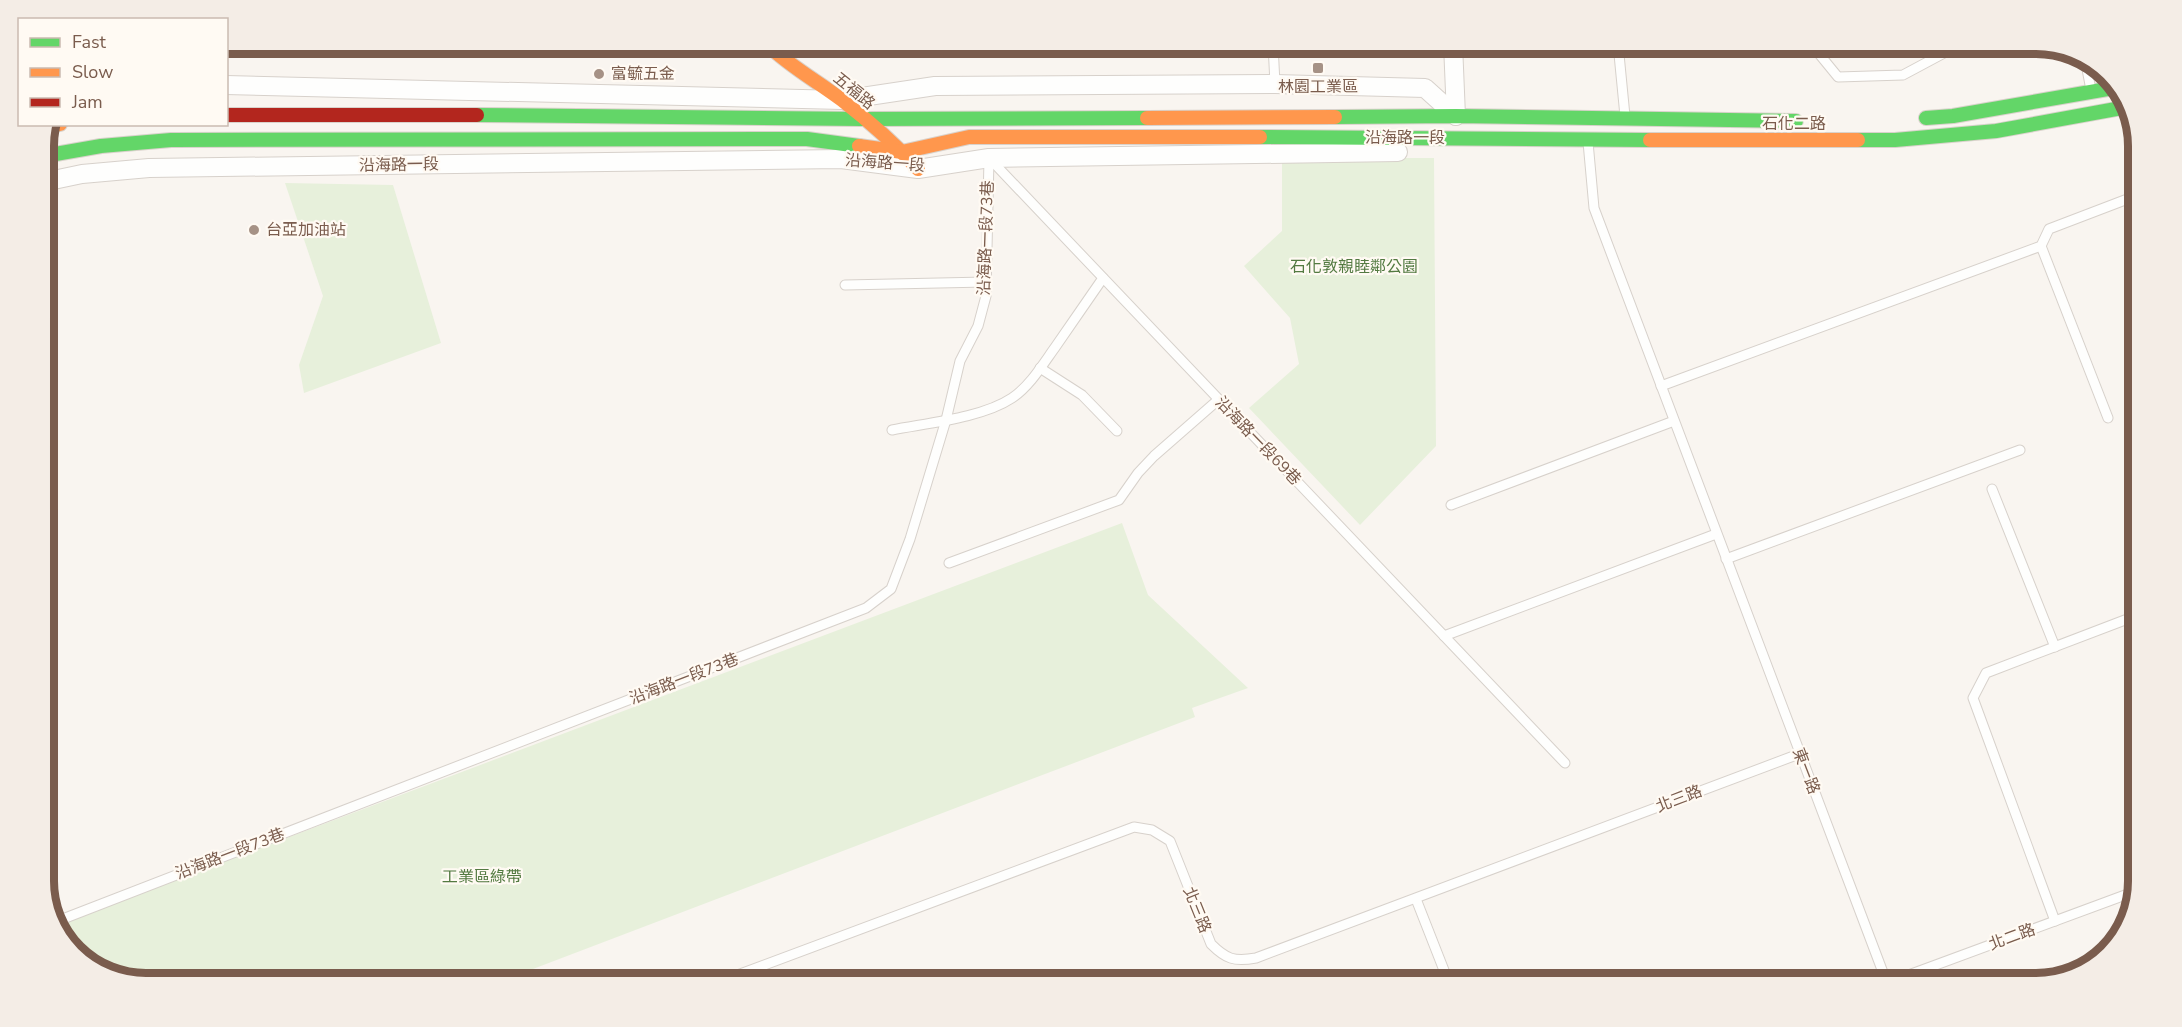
<svg xmlns="http://www.w3.org/2000/svg" width="2182" height="1027" viewBox="0 0 2182 1027" font-family="'Nunito Sans','Noto Sans TC',sans-serif">
	<rect width="100%" height="100%" fill="#f9f5f0"/>
	<!-- green -->
	<g fill="#e7f0db">
		<path d="M1282,158H1434L1436,446L1360,525L1249,408L1299,364L1290,318L1244,266L1282,231Z"/>
		<path d="M285,183L393,185L441,343L304,393L299,365L323,296Z"/>
		<path d="M1122,523L1148,595L1248,688L1192,708L1195,717L496,983H146L106,976L61,938L56,925Z"/>
	</g>
	<g fill="none" stroke-linecap="round" stroke-linejoin="round">
		<defs>
			<g id="lane">
				<path d="M1273,44L1275,84"/>
				<path d="M1618,44L1625,116"/>
				<path d="M1679,44H1693"/>
				<path d="M1811,44L1838,77L1903,75L1961,44"/>
				<path d="M2085,59L2091,90"/>
				<path d="M1588,142L1594,208L1887,983"/>
				<path d="M990,159L1565,763"/>
				<path d="M2041,246L2108,418"/>
				<path d="M845,285L986,282"/>
				<path d="M1040,368L1082,395L1117,431"/>
				<path d="M1661,386L2041,246L2049,229L2138,195"/>
				<path d="M892,430C927,423 982,418 1012,398C1030,386 1043,364 1056,346C1072,323 1087,301 1103,278"/>
				<path d="M2130,472L2138,494"/>
				<path d="M1992,489L2055,647"/>
				<path d="M1451,505L1674,421"/>
				<path d="M1726,559L2020,450"/>
				<path d="M949,563L1119,500L1138,473L1154,456L1218,400"/>
				<path d="M1444,636L1716,534"/>
				<path d="M1416,899L1449,983"/>
				<path d="M2055,921L1973,698L1986,673L2138,615"/>
				<path d="M55,922L866,608L891,589L910,539L946,420L960,361L978,326L986,296L989,158"/>
				<path d="M716,983L1134,827L1152,830L1170,841L1211,944C1226,959 1234,962 1256,958L1799,754"/>
				<path d="M1887,983L2136,891"/>
			</g>
			<g id="street">
				<path d="M1453,44L1456,116"/>
				<path d="M226,85L842,100L935,86L1275,84L1425,88L1456,116"/>
				<path d="M44,182L82,174L149,168L841,159L918,169L989,158L1398,152"/>
			</g>
			<g id="fast">
				<path d="M477,115L862,119L1147,118"/>
				<path d="M1335,117L1456,116L1796,121"/>
				<path d="M1926,118L1953,116L2119,87"/>
				<path d="M1260,137L1650,140"/>
				<path d="M1858,140H1895L1996,131L2127,107"/>
				<path d="M44,156L101,146L171,140L807,139L859,146"/>
			</g>
			<g id="slow">
				<path d="M767,44C789,66 817,81 842,100C869,121 895,144 918,169"/>
				<path d="M1147,118L1335,117"/>
				<path d="M50,126L60,124"/>
				<path d="M1650,140H1858"/>
				<path d="M859,146L902,152L969,137H1260"/>
			</g>
			<path id="jam" d="M226,115H477"/>
		</defs>
		<!-- lane casing -->
		<use href="#lane" stroke="#d7d1cb" stroke-width="11"/>
		<!-- street casing -->
		<use href="#street" stroke="#d7d1cb" stroke-width="20"/>
		<!-- fast casing -->
		<use href="#fast" stroke="#d9d2cb" stroke-width="16"/>
		<!-- slow casing -->
		<use href="#slow" stroke="#d9d2cb" stroke-width="16"/>
		<!-- jam casing -->
		<use href="#jam" stroke="#d9d2cb" stroke-width="16"/>
		<!-- lane -->
		<use href="#lane" stroke="#fefefd" stroke-width="9"/>
		<!-- street -->
		<use href="#street" stroke="#fefefd" stroke-width="18"/>
		<!-- fast -->
		<use href="#fast" stroke="#63d668" stroke-width="14"/>
		<!-- slow -->
		<use href="#slow" stroke="#ff974d" stroke-width="14"/>
		<!-- jam -->
		<use href="#jam" stroke="#b3261e" stroke-width="14"/>
	</g>
	<!-- markers -->
	<g fill="#a69286" stroke="#fffaf3" stroke-width="2">
		<rect x="1312" y="62" width="12" height="12" rx="3"/>
		<circle cx="599" cy="74" r="6"/>
		<circle cx="254" cy="230" r="6"/>
	</g>
	<g text-anchor="middle" dominant-baseline="central" stroke-width="4.5" stroke-linejoin="round" paint-order="stroke">
		<!-- poi labels -->
		<g font-size="16" fill="#7a5c4d" stroke="#fffaf3" text-anchor="start">
			<text x="611" y="74">富毓五金</text>
			<text x="1318" y="87" text-anchor="middle">林園工業區</text>
			<text x="266" y="230">台亞加油站</text>
		</g>
		<!-- street labels -->
		<g font-size="16" fill="#7a5c4d" stroke="#fffaf3">
			<text transform="translate(854 91) rotate(39)">五福路</text>
			<text x="1794" y="124">石化二路</text>
			<text x="1405" y="138">沿海路一段</text>
			<text transform="translate(885 163) rotate(4)">沿海路一段</text>
			<text transform="translate(399 165) rotate(-1)">沿海路一段</text>
			<text transform="translate(986 238) rotate(-88)">沿海路一段73巷</text>
			<text transform="translate(1258 441) rotate(46)">沿海路一段69巷</text>
			<text transform="translate(684 679) rotate(-21)">沿海路一段73巷</text>
			<text transform="translate(1806 771) rotate(69)">東一路</text>
			<text transform="translate(1679 799) rotate(-21)">北三路</text>
			<text transform="translate(230 854) rotate(-21)">沿海路一段73巷</text>
			<text transform="translate(1197 910) rotate(68)">北三路</text>
			<text transform="translate(2012 937) rotate(-20)">北二路</text>
		</g>
		<!-- park labels -->
		<g font-size="16" fill="#537a41" stroke="#fffaf3">
			<text x="1354" y="267">石化敦親睦鄰公園</text>
			<text x="482" y="877">工業區綠帶</text>
		</g>
	</g>
	<!-- crop -->
	<path d="M0 0H2182V1027H0ZM146 54H2036A92 92 0 0 1 2128 146V881A92 92 0 0 1 2036 973H146A92 92 0 0 1 54 881V146A92 92 0 0 1 146 54Z" fill="#f4ede6" fill-rule="evenodd"/>
	<path fill="none" stroke="#7a5c4d" stroke-width="8" d="M146 54H2036A92 92 0 0 1 2128 146V881A92 92 0 0 1 2036 973H146A92 92 0 0 1 54 881V146A92 92 0 0 1 146 54Z"/>
	<!-- legend -->
	<rect x="18" y="18" width="210" height="108" fill="#fffaf3" stroke="#cabbb1" stroke-width="1.5"/>
	<rect x="30" y="38" width="30" height="9" fill="#63d668" stroke="#cabbb1" stroke-width="1.5"/>
	<text x="72" y="48" font-size="18" fill="#7a5c4d">Fast</text>
	<rect x="30" y="68" width="30" height="9" fill="#ff974d" stroke="#cabbb1" stroke-width="1.5"/>
	<text x="72" y="78" font-size="18" fill="#7a5c4d">Slow</text>
	<rect x="30" y="98" width="30" height="9" fill="#b3261e" stroke="#cabbb1" stroke-width="1.5"/>
	<text x="72" y="108" font-size="18" fill="#7a5c4d">Jam</text>
</svg>
